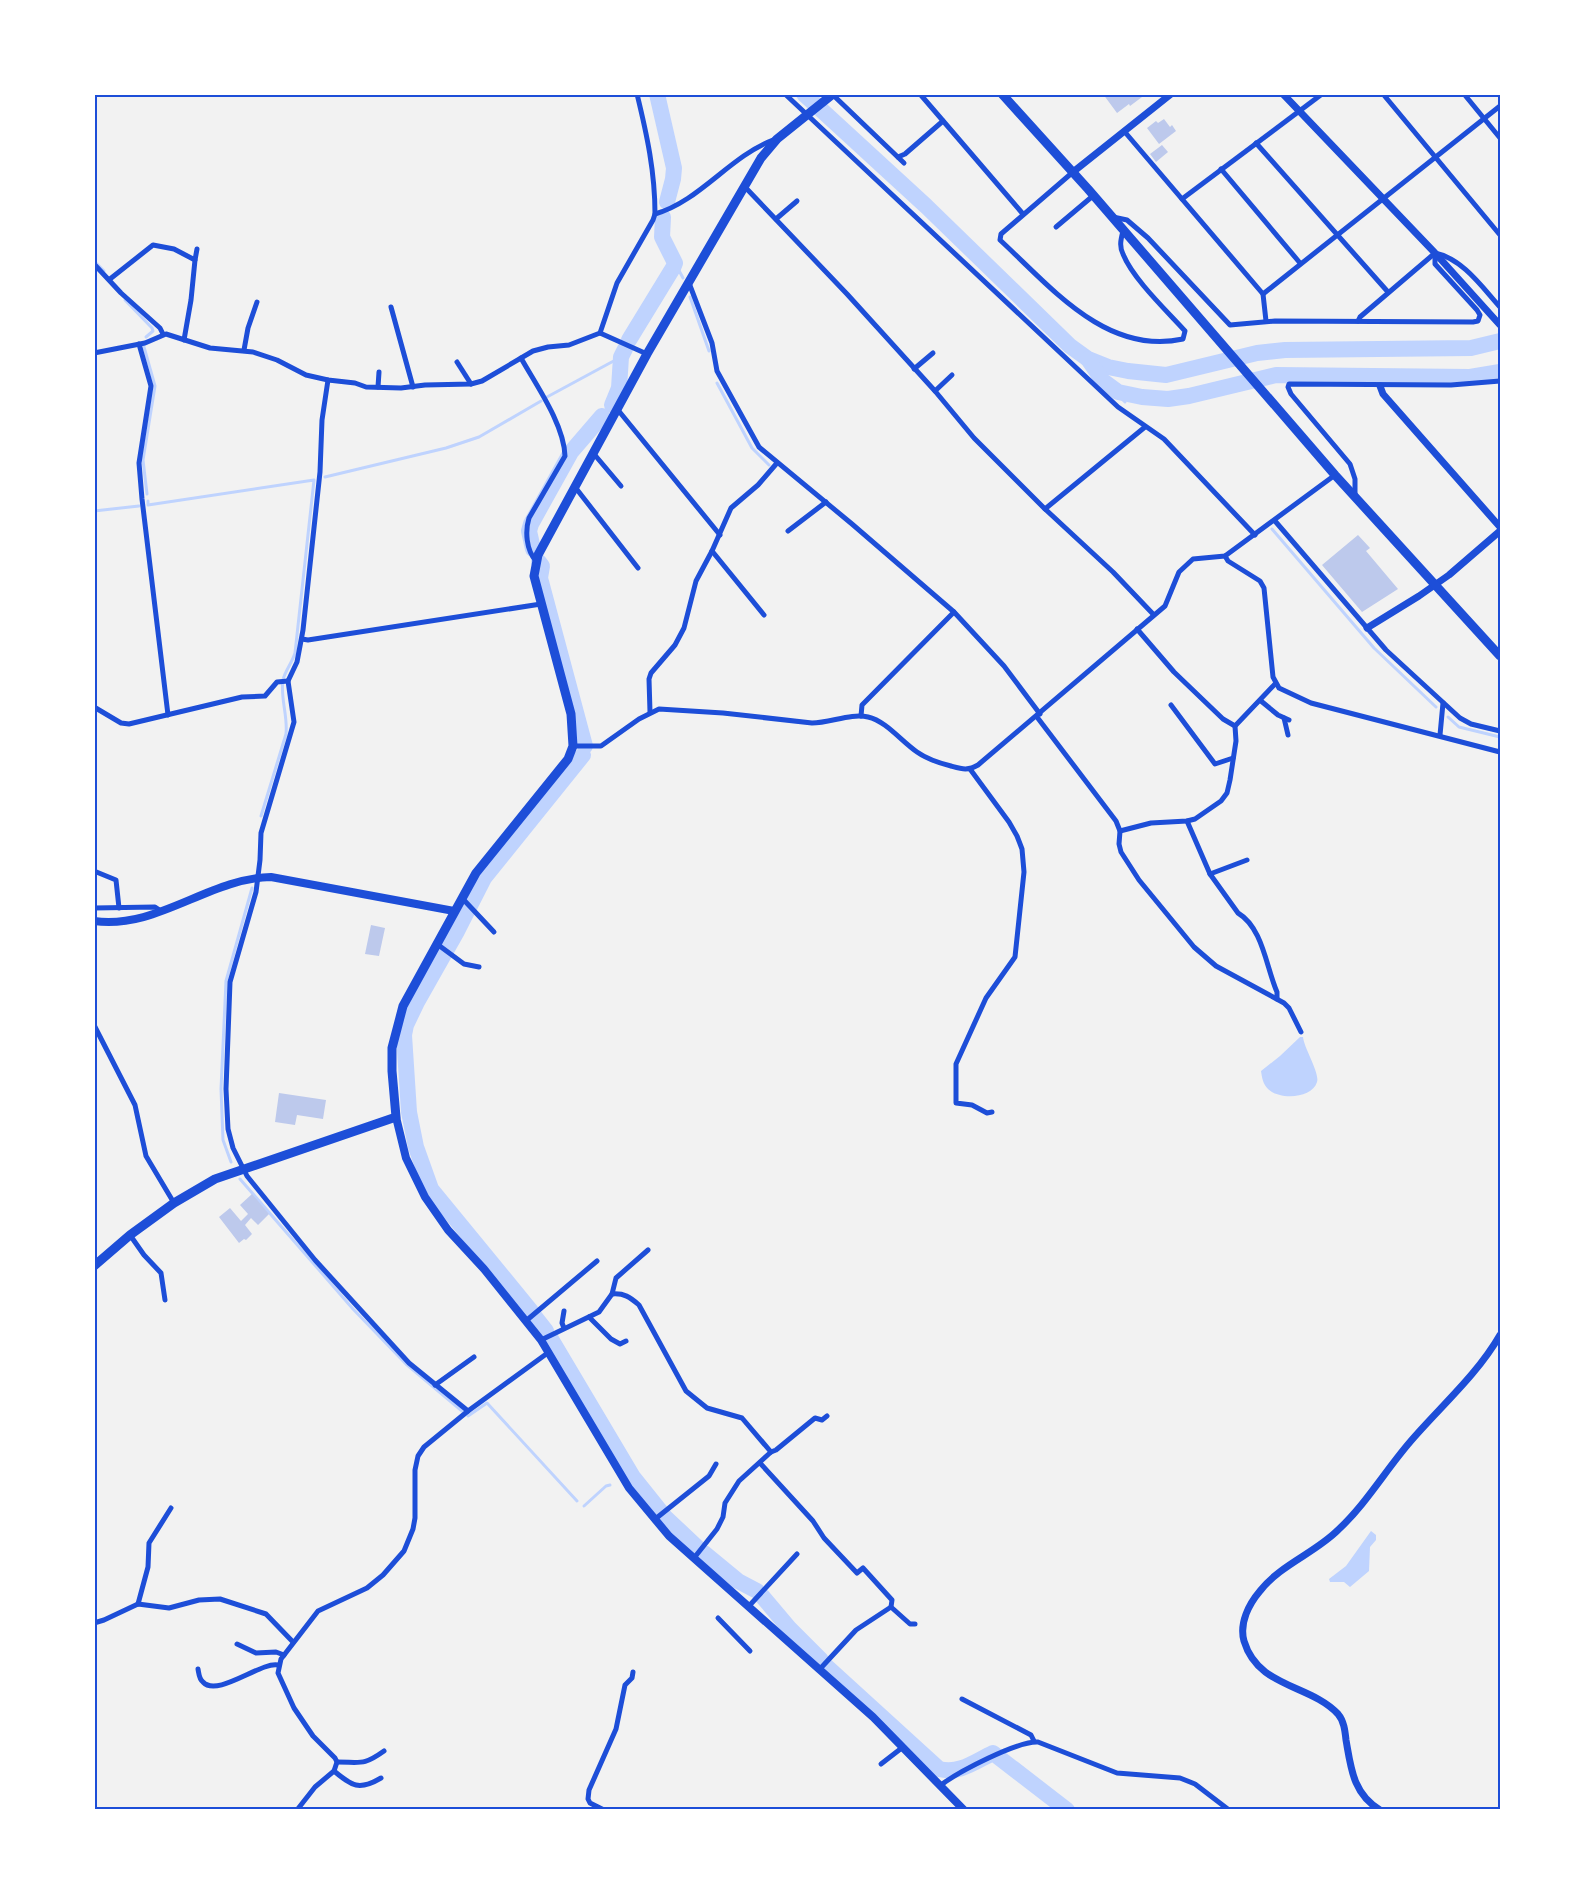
<svg xmlns="http://www.w3.org/2000/svg" width="1595" height="1904" viewBox="0 0 1595 1904" font-family="'Nunito Sans',sans-serif">
	<rect width="100%" height="100%" fill="#f2f2f2"/>
	<!-- water -->
	<g fill="#bfd3fe">
		<path d="M1300,1037H1303C1304,1048 1320,1073 1317,1082C1312,1099 1279,1100 1268,1089C1263,1084 1262,1078 1261,1071L1280,1056Z"/>
		<path d="M1371,1531L1376,1535V1540L1370,1547L1369,1571L1350,1587L1344,1582H1330L1329,1579L1346,1566Z"/>
	</g>
	<g fill="none" stroke-linecap="round" stroke-linejoin="round">
		<!-- stream -->
		<g stroke="#bfd3fe" stroke-width="3">
			<path d="M94,261L104,271"/>
			<path d="M675,263L683,278"/>
			<path d="M690,297L709,351"/>
			<path d="M125,300L152,328L153,331L146,337"/>
			<path d="M144,347L155,386L143,460L147,494"/>
			<path d="M717,383L752,448L769,465"/>
			<path d="M1110,387L1125,402"/>
			<path d="M547,397L621,357"/>
			<path d="M325,477L446,448L479,437L541,401"/>
			<path d="M148,501V505L314,480L295,653C292,663 285,671 283,680C280,697 288,716 286,734L261,816"/>
			<path d="M94,511L139,506"/>
			<path d="M1272,529L1374,648L1436,707"/>
			<path d="M1448,717L1459,727L1500,737"/>
			<path d="M231,1162L223,1140L221,1089L226,981L252,888"/>
			<path d="M240,1179L353,1309L406,1364L462,1411"/>
			<path d="M468,1416L487,1403L577,1501"/>
			<path d="M584,1506L606,1486L610,1485"/>
		</g>
		<!-- river -->
		<g stroke="#bfd3fe" stroke-width="16">
			<path d="M657,94L674,168L673,179L667,202"/>
			<path d="M804,94L926,206L1070,346L1088,359L1108,367L1128,371L1166,375L1257,353L1285,350L1471,348L1500,341"/>
			<path d="M629,340L673,268L675,263L662,237L663,217"/>
			<path d="M1088,359L1103,381L1118,392L1142,397L1168,399L1189,396L1276,375L1470,377L1500,372"/>
			<path d="M612,405L619,388L621,357L625,349"/>
			<path d="M533,549L529,531L531,524L571,452L602,416"/>
			<path d="M539,562L542,566L540,578L585,746"/>
			<path d="M531,1311L431,1189L416,1147L409,1112L404,1035L406,1025L417,1002L456,933L484,878L583,755"/>
			<path d="M535,1317L546,1331"/>
			<path d="M551,1339L633,1477L665,1517L698,1548"/>
			<path d="M704,1553L738,1581L757,1591"/>
			<path d="M762,1596L789,1628L821,1660"/>
			<path d="M827,1667L939,1769C960,1774 974,1762 993,1753L1067,1810"/>
		</g>
	</g>
	<!-- building -->
	<g fill="#bdc9ec">
		<path d="M1103,94H1146L1130,106L1129,104L1117,113Z"/>
		<path d="M1164,119L1170,127L1172,125L1176,131L1159,144L1147,128L1156,121L1158,123Z"/>
		<path d="M1162,145L1168,152L1156,162L1150,154Z"/>
		<path d="M1358,535L1370,548L1366,551L1398,589L1362,612L1322,565Z"/>
		<path d="M371,925L385,928L379,956L365,954Z"/>
		<path d="M279,1093L326,1100L323,1119L297,1115L295,1125L275,1122Z"/>
		<path d="M252,1194L269,1214L258,1225L251,1218L245,1225L252,1234L246,1240L244,1239L239,1243L219,1217L230,1208L241,1221L248,1214L240,1205Z"/>
	</g>
	<g fill="none" stroke-linecap="round" stroke-linejoin="round">
		<!-- minor -->
		<g stroke="#1d4ed8" stroke-width="5">
			<path d="M637,94C647,135 655,172 655,214"/>
			<path d="M785,94L1118,407L1164,439L1255,535"/>
			<path d="M832,94L904,163"/>
			<path d="M920,94L1023,214"/>
			<path d="M1383,94L1500,235"/>
			<path d="M1464,94L1500,138"/>
			<path d="M1124,131L1263,294L1500,106"/>
			<path d="M1256,143L1388,292"/>
			<path d="M898,157L905,154L943,121"/>
			<path d="M1221,169L1300,263"/>
			<path d="M1073,172L1001,234L1000,240C1050,286 1106,356 1183,339L1185,331C1167,311 1133,279 1123,254C1119,246 1121,239 1123,231"/>
			<path d="M745,187L847,294L935,391L974,438L1045,509L1113,572L1153,614"/>
			<path d="M1182,199L1322,94"/>
			<path d="M1113,217L1127,220L1148,238L1230,325L1275,321L1473,322L1478,321L1480,315L1477,310L1435,264V253"/>
			<path d="M776,219L797,201"/>
			<path d="M1056,227L1094,195"/>
			<path d="M1435,253C1463,259 1482,287 1500,307"/>
			<path d="M195,260L197,249"/>
			<path d="M94,264L121,293L160,328L163,334"/>
			<path d="M110,279L153,245L174,249L195,260L191,300L184,340"/>
			<path d="M689,283L712,343L717,371L759,447L852,524L954,612L1004,666L1040,714"/>
			<path d="M1263,294L1266,321"/>
			<path d="M391,307L413,387"/>
			<path d="M1358,321L1360,317L1435,253"/>
			<path d="M600,333L647,354"/>
			<path d="M139,344L151,386L139,463L142,499L168,715"/>
			<path d="M244,350L248,328L257,302"/>
			<path d="M94,353L145,343L166,334L210,348L253,352L277,360L306,375L328,380L355,383L366,387L401,388L425,385L471,384L482,381L533,351L548,347L569,345L600,333L617,283L653,220L655,214C700,201 729,157 773,140"/>
			<path d="M521,358C536,385 564,424 565,456L529,518C525,531 526,550 536,561"/>
			<path d="M457,362L471,384"/>
			<path d="M914,369L933,353"/>
			<path d="M328,380L322,420L320,472L303,630L297,662L288,681L294,722L261,833L260,860L256,892L230,982L226,1089L228,1129L233,1148L247,1176L315,1260L409,1363L468,1411"/>
			<path d="M378,387L379,372"/>
			<path d="M935,391L952,375"/>
			<path d="M618,410L720,535"/>
			<path d="M594,454L621,486"/>
			<path d="M575,487L638,568"/>
			<path d="M1355,495V479L1350,464L1291,394L1288,387L1289,384L1451,385L1500,381"/>
			<path d="M1045,509L1145,427"/>
			<path d="M1275,521L1386,650L1460,718L1471,724L1500,731"/>
			<path d="M788,531L826,502"/>
			<path d="M712,551L764,615"/>
			<path d="M1225,556L1228,561L1260,581L1264,588L1273,677L1279,688L1311,703L1500,752"/>
			<path d="M1137,629L1174,672L1223,719L1235,726"/>
			<path d="M302,639L308,640L541,604"/>
			<path d="M1261,701L1278,715L1289,720"/>
			<path d="M1171,705L1215,764L1233,758"/>
			<path d="M94,707L121,723L129,724L242,697L265,696L277,682L288,681"/>
			<path d="M650,712L649,679L651,673L675,645L684,628L696,581L712,551L731,508L758,485L777,463"/>
			<path d="M861,716L862,705L954,612"/>
			<path d="M1037,717L1116,821L1120,831L1119,844L1121,852L1139,880L1194,947L1216,966L1284,1003L1289,1008L1301,1032"/>
			<path d="M1284,718L1288,735"/>
			<path d="M1440,735L1443,703"/>
			<path d="M573,746H601L639,719L659,709L723,713L812,723C830,723 851,713 868,717C886,721 902,742 917,752C927,759 939,763 951,766C962,769 968,771 978,765L1165,606L1179,572L1193,559L1225,556L1335,475"/>
			<path d="M970,769L1009,822L1017,836L1022,849L1024,872L1015,957L986,998L956,1064V1103L972,1105L987,1113L992,1112"/>
			<path d="M1187,821L1210,874L1238,913C1263,928 1266,967 1277,992V999"/>
			<path d="M1120,831L1151,823L1187,821L1195,819L1221,801L1227,793L1230,780L1236,741L1235,726L1275,684"/>
			<path d="M94,871L116,880L119,908"/>
			<path d="M1210,874L1247,860"/>
			<path d="M462,898L494,932"/>
			<path d="M94,908L155,907L161,911"/>
			<path d="M437,944L464,964L479,967"/>
			<path d="M94,1025L135,1105L146,1156L174,1203"/>
			<path d="M130,1235L144,1255L161,1273L165,1300"/>
			<path d="M612,1294C624,1293 630,1297 639,1305L686,1391L707,1408L742,1418L771,1452"/>
			<path d="M564,1311L562,1323L564,1328"/>
			<path d="M589,1317L611,1339L620,1344L626,1341"/>
			<path d="M527,1320L597,1261"/>
			<path d="M541,1340L599,1312L612,1294L616,1278L648,1250"/>
			<path d="M435,1385L474,1357"/>
			<path d="M760,1463L813,1521L824,1538L857,1573L863,1568L892,1600L891,1607L910,1624H915"/>
			<path d="M654,1520L709,1476L716,1464"/>
			<path d="M694,1558L717,1529L723,1517L725,1503L739,1481L771,1452L776,1450L815,1418L822,1420L827,1416"/>
			<path d="M138,1604L148,1567L149,1543L171,1508"/>
			<path d="M749,1606L797,1554"/>
			<path d="M718,1618L750,1651"/>
			<path d="M94,1623L104,1620L138,1604L169,1608L199,1600L220,1599L266,1614L293,1642"/>
			<path d="M237,1644L256,1653L276,1652L284,1655"/>
			<path d="M198,1669C199,1674 199,1679 203,1682C217,1698 262,1661 278,1665"/>
			<path d="M819,1670L856,1630L891,1607"/>
			<path d="M962,1699L1031,1735L1034,1741"/>
			<path d="M337,1762C361,1762 363,1766 384,1751"/>
			<path d="M881,1764L903,1747"/>
			<path d="M334,1771C352,1786 359,1791 381,1778"/>
			<path d="M941,1785C958,1772 1017,1741 1038,1742L1117,1773L1180,1778L1195,1784L1229,1810"/>
			<path d="M297,1810L315,1787L334,1771L337,1762L335,1758L313,1736L294,1708L278,1673L281,1659L318,1611L367,1588L383,1575L404,1551L413,1529L415,1518V1470L418,1456L424,1447L468,1411L549,1352"/>
			<path d="M604,1810L590,1803L588,1799L589,1790L616,1729L625,1685L632,1678L633,1672"/>
		</g>
		<!-- tertiary -->
		<g stroke="#1d4ed8" stroke-width="7">
			<path d="M1283,94L1435,253L1500,325"/>
			<path d="M1073,172L1171,94"/>
			<path d="M1380,386L1383,394L1500,527"/>
			<path d="M1367,628L1419,596L1449,575L1500,531"/>
			<path d="M1380,1810C1353,1794 1351,1768 1346,1740C1345,1731 1344,1721 1338,1714C1310,1684 1258,1688 1244,1641C1239,1623 1249,1604 1260,1591C1280,1565 1315,1553 1338,1530C1366,1504 1385,1471 1410,1442C1440,1407 1477,1375 1500,1335"/>
		</g>
		<!-- secondary -->
		<g stroke="#1d4ed8" stroke-width="8">
			<path d="M94,921C157,930 209,878 271,877L454,911"/>
			<path d="M396,1117L406,1158L425,1197L448,1230L484,1269L541,1340L629,1488L669,1536L873,1717L964,1810"/>
		</g>
		<!-- primary -->
		<path stroke="#1d4ed8" stroke-width="9" d="M94,1266L130,1235L174,1203L215,1179L396,1117L392,1071V1048L403,1006L476,873L568,759L573,746L571,714L534,576L538,555L647,354L761,158L777,139L833,94"/>
		<!-- trunk -->
		<path stroke="#1d4ed8" stroke-width="9" d="M1002,94L1088,189L1335,475L1500,656"/>
	</g>
	<!-- border -->
	<rect width="1595" height="1904" fill="none" stroke="#ffffff" stroke-width="192"/>
	<rect x="96" y="96" width="1403" height="1712" fill="none" stroke="#1d4ed8" stroke-width="2"/>
</svg>
